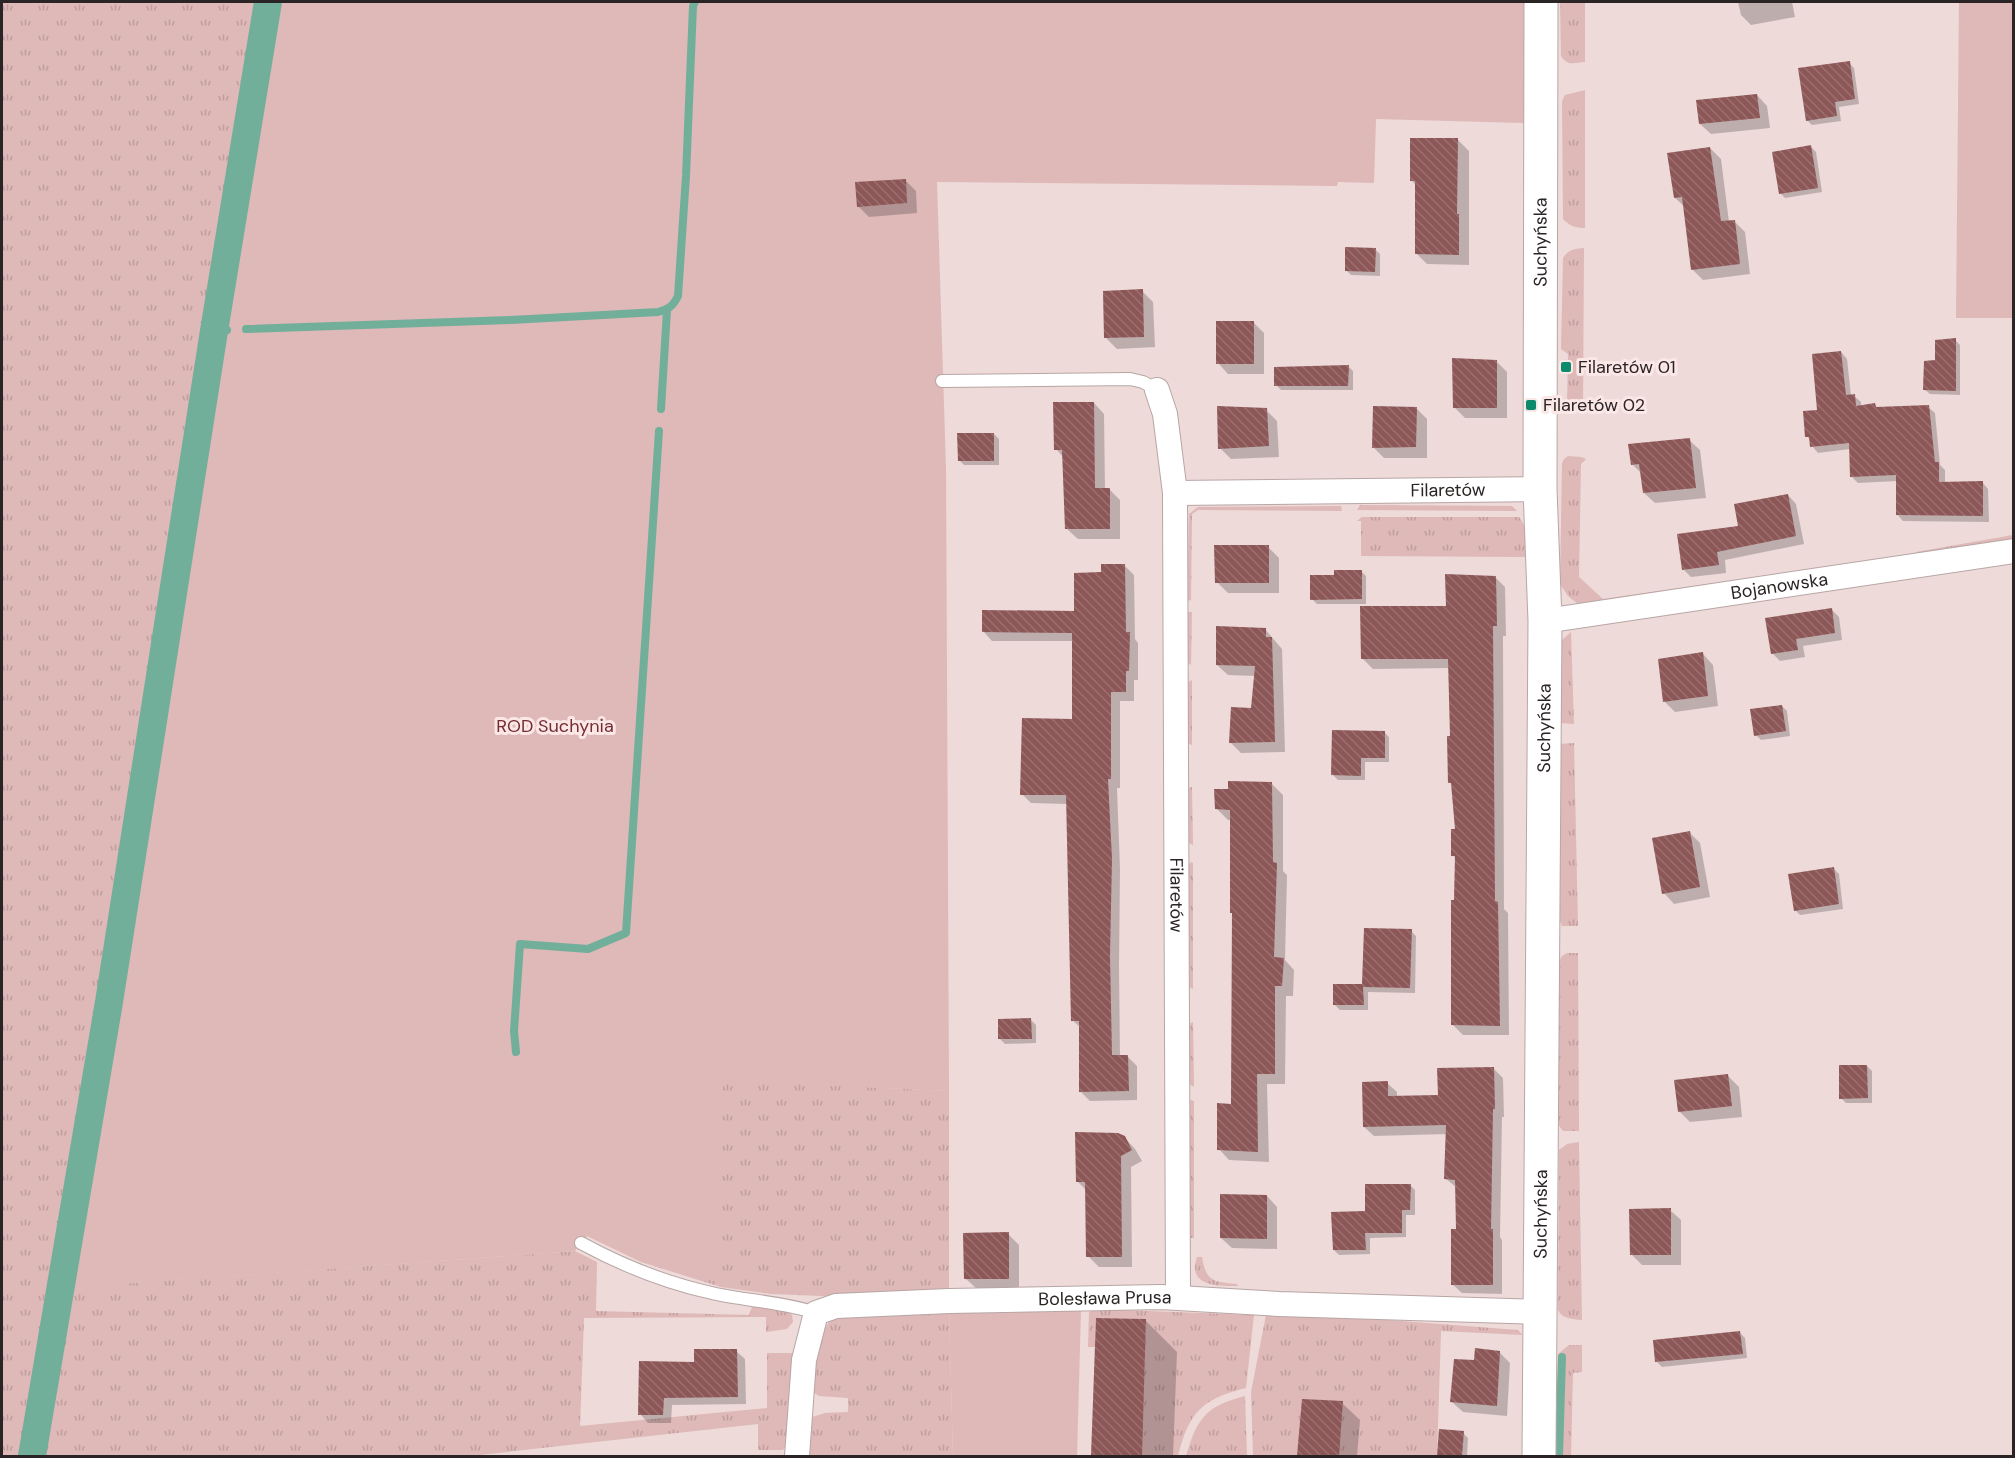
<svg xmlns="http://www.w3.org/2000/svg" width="2015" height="1458" viewBox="0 0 2015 1458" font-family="'DM Sans',sans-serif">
	<defs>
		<pattern id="grass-tufts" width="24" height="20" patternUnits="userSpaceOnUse" patternTransform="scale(1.5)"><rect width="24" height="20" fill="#dfb8b8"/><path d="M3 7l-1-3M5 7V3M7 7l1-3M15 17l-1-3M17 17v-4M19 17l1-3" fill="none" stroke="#c09e9e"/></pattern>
		<pattern id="building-back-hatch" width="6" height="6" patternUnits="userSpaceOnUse" patternTransform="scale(1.5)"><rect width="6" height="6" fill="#8d5657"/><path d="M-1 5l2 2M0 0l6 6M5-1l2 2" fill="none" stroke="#9a7070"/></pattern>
	</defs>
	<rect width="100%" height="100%" fill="#eddad9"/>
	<!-- grass -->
	<g fill="url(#grass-tufts)">
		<path d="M2,2H260L147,715L61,1288L575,1251L597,1262L596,1311L749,1315L753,1304L784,1309L792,1315L793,1322L787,1329L766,1332V1317L584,1318L580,1426L767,1408V1353H796L787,1445L783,1450H758V1424L471,1456H2Z"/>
		<path d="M1560,2H1585V62C1574,63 1567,66 1561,56Z"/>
		<path d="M1585,90V228C1575,228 1570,226 1563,219L1562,101L1565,95Z"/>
		<path d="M1584,248L1583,408L1567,404L1568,354L1561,349L1563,258C1569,249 1574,249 1584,248Z"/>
		<path d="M1568,456L1581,457L1586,459L1581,464L1579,577L1603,599L1880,559L1881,562L1579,605L1568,596L1560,584L1562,463L1564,459Z"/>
		<path d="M1360,505L1512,506L1517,511L1357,510Z"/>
		<path d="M1341,506L1342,511L1198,510L1192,514L1191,600L1187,601L1189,514L1198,507Z"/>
		<path d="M1362,517H1519L1525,526V557L1361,556V521H1357Z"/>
		<path d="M2013,535V541L1919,558L1916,552Z"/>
		<path d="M1186,612H1192L1191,665L1187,662Z"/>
		<path d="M1571,632L1574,724L1559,723V647L1562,640Z"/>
		<path d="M1192,680V745L1187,743L1188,682Z"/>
		<path d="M1574,743L1578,926H1562L1559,918L1558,744Z"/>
		<path d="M1192,787L1193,845L1189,843L1187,788Z"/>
		<path d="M1191,862L1193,863V989L1188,986V865Z"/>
		<path d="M1567,953H1578L1579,1131H1563L1557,1123L1559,961L1562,956Z"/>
		<path d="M1193,1022L1194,1087L1189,1084V1024Z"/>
		<path d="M722,1080L949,1091V1289L847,1297L771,1294L721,1287L641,1262L722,1282Z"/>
		<path d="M1190,1100L1194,1101V1238H1189Z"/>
		<path d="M1579,1142V1146L1582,1320C1572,1319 1562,1319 1558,1310L1559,1150L1567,1144Z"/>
		<path d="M1197,1257H1202C1206,1282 1214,1282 1237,1284L1238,1286C1218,1286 1187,1287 1197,1257Z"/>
		<path d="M1095,1309L1254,1315L1246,1388C1202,1399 1189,1412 1178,1456H1141L1146,1319L1096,1318L1095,1347H1088L1089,1312Z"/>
		<path d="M949,1310L953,1456H806L809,1418L825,1413L848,1412V1398L819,1396L811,1391C815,1365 814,1332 837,1315Z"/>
		<path d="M1310,1314L1518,1330L1523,1335L1441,1331L1437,1456H1253L1251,1392L1266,1315Z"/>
		<path d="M1569,1345H1582V1372L1573,1373L1571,1456H1555L1558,1354Z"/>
		<path d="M1245,1396L1247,1456H1186C1197,1418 1206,1406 1245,1396Z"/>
	</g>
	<!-- garden -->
	<g fill="#dfb8b8">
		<path d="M272,2H1525L1524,123L1376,119L1374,183L1338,182L1337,186L937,182L946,470L949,1091L723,1081L722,1283L641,1262L587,1236L575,1251L67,1288Z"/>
		<path d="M1959,2H2013V318H1956Z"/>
		<path d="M1081,1309L1077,1456H953L949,1310Z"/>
	</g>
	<!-- shadow -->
	<g fill="#0003">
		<path d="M1738,2H1792L1795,17L1751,25L1741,15Z"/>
		<path d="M1849,63L1854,68L1859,104L1839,107L1841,121L1812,125L1807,120Z"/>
		<path d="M1757,95L1767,106L1770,128L1711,134L1700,124Z"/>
		<path d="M1458,140L1469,151V265L1427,264L1417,254L1416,185L1411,180Z"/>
		<path d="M1811,147L1816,152L1822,192L1785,198L1780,193Z"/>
		<path d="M1710,148L1721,159L1729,222L1734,221L1745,232L1750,274L1703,280L1692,269L1685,207L1675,198Z"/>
		<path d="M906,181L916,191L917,213L869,217L858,206Z"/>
		<path d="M1375,249L1380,254V276L1351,275L1346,270Z"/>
		<path d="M1142,291L1153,302L1155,347L1117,349L1106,338Z"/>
		<path d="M1253,322L1264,333V374H1228L1218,363Z"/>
		<path d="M1955,340L1960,345V395L1930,394L1924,389Z"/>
		<path d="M1841,352L1847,359L1851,396H1854L1861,402V406L1875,405L1878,408L1928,407L1935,413L1940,465L1945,470V483L1982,482L1988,489L1989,522L1903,521L1897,514V481L1858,483L1852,477L1850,449L1818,453L1812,446L1811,441L1807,436L1819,412Z"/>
		<path d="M1496,361L1507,372V418H1465L1454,407Z"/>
		<path d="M1348,366L1353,371V390H1281L1276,385Z"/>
		<path d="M1094,403L1104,414L1105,489H1109L1120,500V539H1078L1067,529L1064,458L1056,449Z"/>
		<path d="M1416,408L1427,419V458H1384L1373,447Z"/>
		<path d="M1266,410L1277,421L1279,457L1231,459L1220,448Z"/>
		<path d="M994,434L999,439V465H964L959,460Z"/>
		<path d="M1689,440L1700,450L1706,498L1655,503L1644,493L1641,473L1632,464Z"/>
		<path d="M1788,495L1796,504L1804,544L1725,560L1726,573L1691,577L1683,569L1740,527Z"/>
		<path d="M1268,547L1279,558V593H1228L1217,582Z"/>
		<path d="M1124,565L1134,575L1135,639L1138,643V680H1134V701H1120V788H1117L1120,869L1119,966L1120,1057H1128L1137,1066V1100L1090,1101L1080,1091L1081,1028L1072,1020L1068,804L1031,803L1022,794L1073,720V641H992L983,631L1075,613L1102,574Z"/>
		<path d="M1361,571L1366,576V604H1317L1312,599L1336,576Z"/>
		<path d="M1495,577L1505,587L1506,636H1503L1504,909L1508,913L1509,1035H1463L1453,1025L1456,859L1453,855L1457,830L1453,785L1450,782L1452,738L1450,668L1373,669L1363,659Z"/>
		<path d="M1831,609L1839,617L1842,640L1803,646L1805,657L1780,661L1772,653Z"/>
		<path d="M1265,629L1282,649L1285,752L1241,753L1230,742L1252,709L1256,676L1228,675L1217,665Z"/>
		<path d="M1703,654L1713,665L1718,706L1675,712L1664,701Z"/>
		<path d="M1782,706L1787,711L1790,736L1761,740L1756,735Z"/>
		<path d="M1384,732L1389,737V762H1365V780H1338L1333,775Z"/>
		<path d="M1272,784L1283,795V871L1287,875L1285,960L1294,970L1293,996H1286L1285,1084H1267L1269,1162L1229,1160L1219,1149L1233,1105L1234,914L1231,820H1228L1217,809L1229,790Z"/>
		<path d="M1690,833L1700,843L1710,897L1674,904L1664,893Z"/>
		<path d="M1834,869L1839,874L1843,909L1800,915L1795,910Z"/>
		<path d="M1411,931L1416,936L1415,993L1368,992V1010H1340L1335,1005L1364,986Z"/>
		<path d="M1031,1020L1036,1025V1043L1005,1044L1000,1039Z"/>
		<path d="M1867,1066L1872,1071V1103H1846L1841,1098Z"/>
		<path d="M1494,1069L1503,1078L1504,1117H1502L1500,1237L1502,1240V1294L1462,1293L1452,1284L1458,1230L1457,1188L1445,1178L1447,1134L1374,1136L1364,1127L1387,1083L1397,1092V1097L1440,1096Z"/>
		<path d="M1728,1076L1739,1087L1742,1117L1690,1122L1679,1111Z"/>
		<path d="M1124,1137L1135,1149L1142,1161L1131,1167L1132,1267H1099L1088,1256L1087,1191L1077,1181Z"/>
		<path d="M1410,1185L1415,1190V1215H1406V1237L1370,1238V1254L1339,1255L1334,1250Z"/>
		<path d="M1267,1196L1277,1207V1249L1232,1248L1221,1238Z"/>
		<path d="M1670,1210L1681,1220V1265H1642L1631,1254Z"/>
		<path d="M1008,1234L1019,1245V1289H977L966,1279Z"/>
		<path d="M1097,1320H1145L1177,1352L1173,1456H1093Z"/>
		<path d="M1740,1333L1745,1338L1747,1358L1662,1367L1657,1362Z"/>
		<path d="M736,1351L745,1359L746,1404L672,1405L671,1423H648L640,1414L696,1363Z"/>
		<path d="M1499,1352L1510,1363L1507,1416L1463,1412L1452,1402Z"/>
		<path d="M1303,1401L1342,1403L1360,1420L1357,1456H1299Z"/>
		<path d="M1441,1431L1463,1433L1468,1438L1467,1456H1439Z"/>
	</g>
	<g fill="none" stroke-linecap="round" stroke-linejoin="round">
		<!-- stream -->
		<g stroke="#71af9a" stroke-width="8">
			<path d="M246,329L511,320L658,312C669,309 673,306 678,296L686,176L693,6L695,2"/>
			<path d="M214,331L227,330"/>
			<path d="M661,409L667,310"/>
			<path d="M516,1052L514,1031L520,944L588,949L626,933L659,431"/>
			<path d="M1559,1456L1562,1357"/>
		</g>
		<!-- canal -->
		<path stroke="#71af9a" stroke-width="28" d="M32,1456L109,1002L214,331L268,2"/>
	</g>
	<!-- building -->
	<g fill="url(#building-back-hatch)">
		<path d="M1850,61L1855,99L1835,102L1837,116L1806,121L1798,68Z"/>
		<path d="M1757,94L1760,118L1699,124L1696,100Z"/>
		<path d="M1410,138H1458L1457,214H1459V255L1415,254V181H1410Z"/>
		<path d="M1811,145L1818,188L1779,194L1772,152Z"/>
		<path d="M1710,147L1721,221L1735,220L1740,264L1691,270L1682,197L1674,198L1667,153Z"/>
		<path d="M906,179L907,203L857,207L855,182Z"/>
		<path d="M1345,247L1376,248L1375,272L1345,271Z"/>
		<path d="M1143,289L1144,337L1104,338L1103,291Z"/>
		<rect x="1216" y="321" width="38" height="43"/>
		<path d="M1956,338V391L1923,390L1924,361L1935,360V340Z"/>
		<path d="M1841,351L1846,395L1855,394L1856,406L1875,403L1876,407L1929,405L1935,462H1939V482L1983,481V516L1896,515V475L1850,477L1849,443L1810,447L1809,437H1805L1803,411L1817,410L1812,354Z"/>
		<path d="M1452,358L1497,360V408H1453Z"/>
		<path d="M1349,365L1348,386H1274V367Z"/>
		<path d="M1053,402H1094L1095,488H1110V529H1065L1062,450H1054Z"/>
		<path d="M1217,406L1267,408L1269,446L1218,449Z"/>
		<path d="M1373,406L1417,407L1416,447L1372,448Z"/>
		<path d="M957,433H994V461H958Z"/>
		<path d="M1690,438L1696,488L1643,493L1639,464L1631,465L1628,444Z"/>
		<path d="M1788,494L1796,536L1717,552L1719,565L1682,570L1677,534L1738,526L1734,504Z"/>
		<path d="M1214,545H1269V583H1215Z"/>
		<path d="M1101,564H1125L1126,632H1130L1129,671H1126V692H1111V779H1108L1112,859L1110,956L1112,1055H1128L1129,1091L1079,1092V1021H1071L1066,795H1020L1022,718L1072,719V633L982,632V610L1074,611V573L1101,572Z"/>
		<path d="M1334,570H1362V599L1310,600V575H1334Z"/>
		<path d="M1445,574L1496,576L1497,626H1493L1495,901L1498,902L1500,1026L1451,1025V900H1454L1455,856H1451V829H1455L1451,783H1448L1447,736H1450L1448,659H1361L1360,606H1446Z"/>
		<path d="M1832,608L1835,633L1796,639L1798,650L1771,654L1765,618Z"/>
		<path d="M1216,626L1266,628V637H1272L1275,742L1229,743L1231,707L1251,708L1255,666L1216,665Z"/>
		<path d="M1703,652L1708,696L1663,702L1658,659Z"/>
		<path d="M1782,705L1786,731L1754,736L1750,709Z"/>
		<path d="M1332,730L1385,731V758H1361V776L1331,775Z"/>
		<path d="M1228,781L1272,782L1273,862L1277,863L1274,957L1284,958L1282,986H1275V1074H1257L1258,1152L1217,1150V1103L1231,1104L1232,913H1230V810L1215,809L1214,789H1228Z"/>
		<path d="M1690,831L1700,887L1662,894L1652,838Z"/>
		<path d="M1834,867L1839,904L1794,911L1788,874Z"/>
		<path d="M1364,928L1412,929L1410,988L1363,987L1364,1005H1333V984H1362Z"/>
		<path d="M1031,1018L1032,1039H998V1019Z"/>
		<path d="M1839,1065H1867L1868,1098L1839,1099Z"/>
		<path d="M1494,1067L1495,1109H1493L1491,1229H1493V1285H1451V1229H1456L1455,1180L1444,1179L1446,1125L1363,1127L1362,1082L1388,1081V1096L1438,1095L1437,1068Z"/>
		<path d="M1728,1074L1732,1106L1678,1112L1674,1080Z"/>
		<path d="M1075,1132L1118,1133L1125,1136L1132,1150L1121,1156L1122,1257H1086L1085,1182H1076Z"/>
		<path d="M1365,1184H1411L1410,1210H1402V1233H1365L1366,1250H1333L1331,1212L1365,1211Z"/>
		<path d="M1220,1194L1267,1195V1239L1220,1238Z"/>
		<path d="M1671,1208V1255H1630L1629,1209Z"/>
		<path d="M1009,1232V1279H964L963,1233Z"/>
		<path d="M1096,1318L1146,1319L1142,1456H1091Z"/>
		<path d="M1740,1331L1743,1354L1655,1362L1653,1340Z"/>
		<path d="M1475,1348L1500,1351L1497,1406L1450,1402L1454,1359L1474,1360Z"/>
		<path d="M694,1349H737L738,1397L664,1398L663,1415H638L639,1361L694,1362Z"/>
		<path d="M1302,1399L1343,1401L1339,1456H1297Z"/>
		<path d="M1439,1429L1464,1431L1462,1456H1437Z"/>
	</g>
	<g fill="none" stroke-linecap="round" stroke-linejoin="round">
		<defs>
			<g id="lane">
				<path d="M942,381L1130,379L1143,382L1157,390"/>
				<path d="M581,1243C623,1266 669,1284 716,1294C749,1301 783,1302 816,1313"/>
			</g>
			<g id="street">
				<path id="s1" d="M1157,390L1165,414L1175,493L1178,1297"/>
				<path id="s2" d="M1175,493L1540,489"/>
				<path id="s3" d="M1545,621L2014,551"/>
				<path id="s4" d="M797,1456L804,1360L816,1313L836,1306L949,1301L1161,1297L1279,1304L1540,1312"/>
			</g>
			<g id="secondary">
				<path id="s5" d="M1539,1456L1545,621L1540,489L1541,2"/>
			</g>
		</defs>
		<!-- lane casing -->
		<use href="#lane" stroke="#b8a6a5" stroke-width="14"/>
		<!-- street casing -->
		<use href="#street" stroke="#b8a6a5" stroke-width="26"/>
		<!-- secondary casing -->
		<use href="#secondary" stroke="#b8a6a5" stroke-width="35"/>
		<!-- lane -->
		<use href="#lane" stroke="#fff" stroke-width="12"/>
		<!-- street -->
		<use href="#street" stroke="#fff" stroke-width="24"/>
		<!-- secondary -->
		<use href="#secondary" stroke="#fff" stroke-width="33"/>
	</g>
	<!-- markers -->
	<g fill="#0d896c" stroke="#fae7e6" stroke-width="2">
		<rect x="1560" y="361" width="12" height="12" rx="3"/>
		<rect x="1525" y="399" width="12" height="12" rx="3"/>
	</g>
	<g text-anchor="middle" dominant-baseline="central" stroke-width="6" stroke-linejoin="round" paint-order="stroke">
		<!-- street labels -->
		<g font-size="18" fill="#2b2424" stroke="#fae7e6">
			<text stroke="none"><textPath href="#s5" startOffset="1214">Suchyńska</textPath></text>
			<text stroke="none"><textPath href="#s2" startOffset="273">Filaretów</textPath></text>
			<text stroke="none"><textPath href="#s3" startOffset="237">Bojanowska</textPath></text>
			<text stroke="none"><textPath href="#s5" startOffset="728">Suchyńska</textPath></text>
			<text stroke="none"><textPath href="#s1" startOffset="507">Filaretów</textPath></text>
			<text stroke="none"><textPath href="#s5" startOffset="242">Suchyńska</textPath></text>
			<text stroke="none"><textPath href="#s4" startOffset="435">Bolesława Prusa</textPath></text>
		</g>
		<!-- poi labels -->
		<g font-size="18" fill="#2b2424" stroke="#fae7e6" text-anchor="start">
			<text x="1578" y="367">Filaretów 01</text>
			<text x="1543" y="405">Filaretów 02</text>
		</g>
		<!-- park labels -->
		<g font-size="18" fill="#742c30" stroke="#fae7e6">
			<text x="555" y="726">ROD Suchynia</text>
		</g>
	</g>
	<!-- border -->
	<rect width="2015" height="1458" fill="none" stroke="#2b2424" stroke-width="6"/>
</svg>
